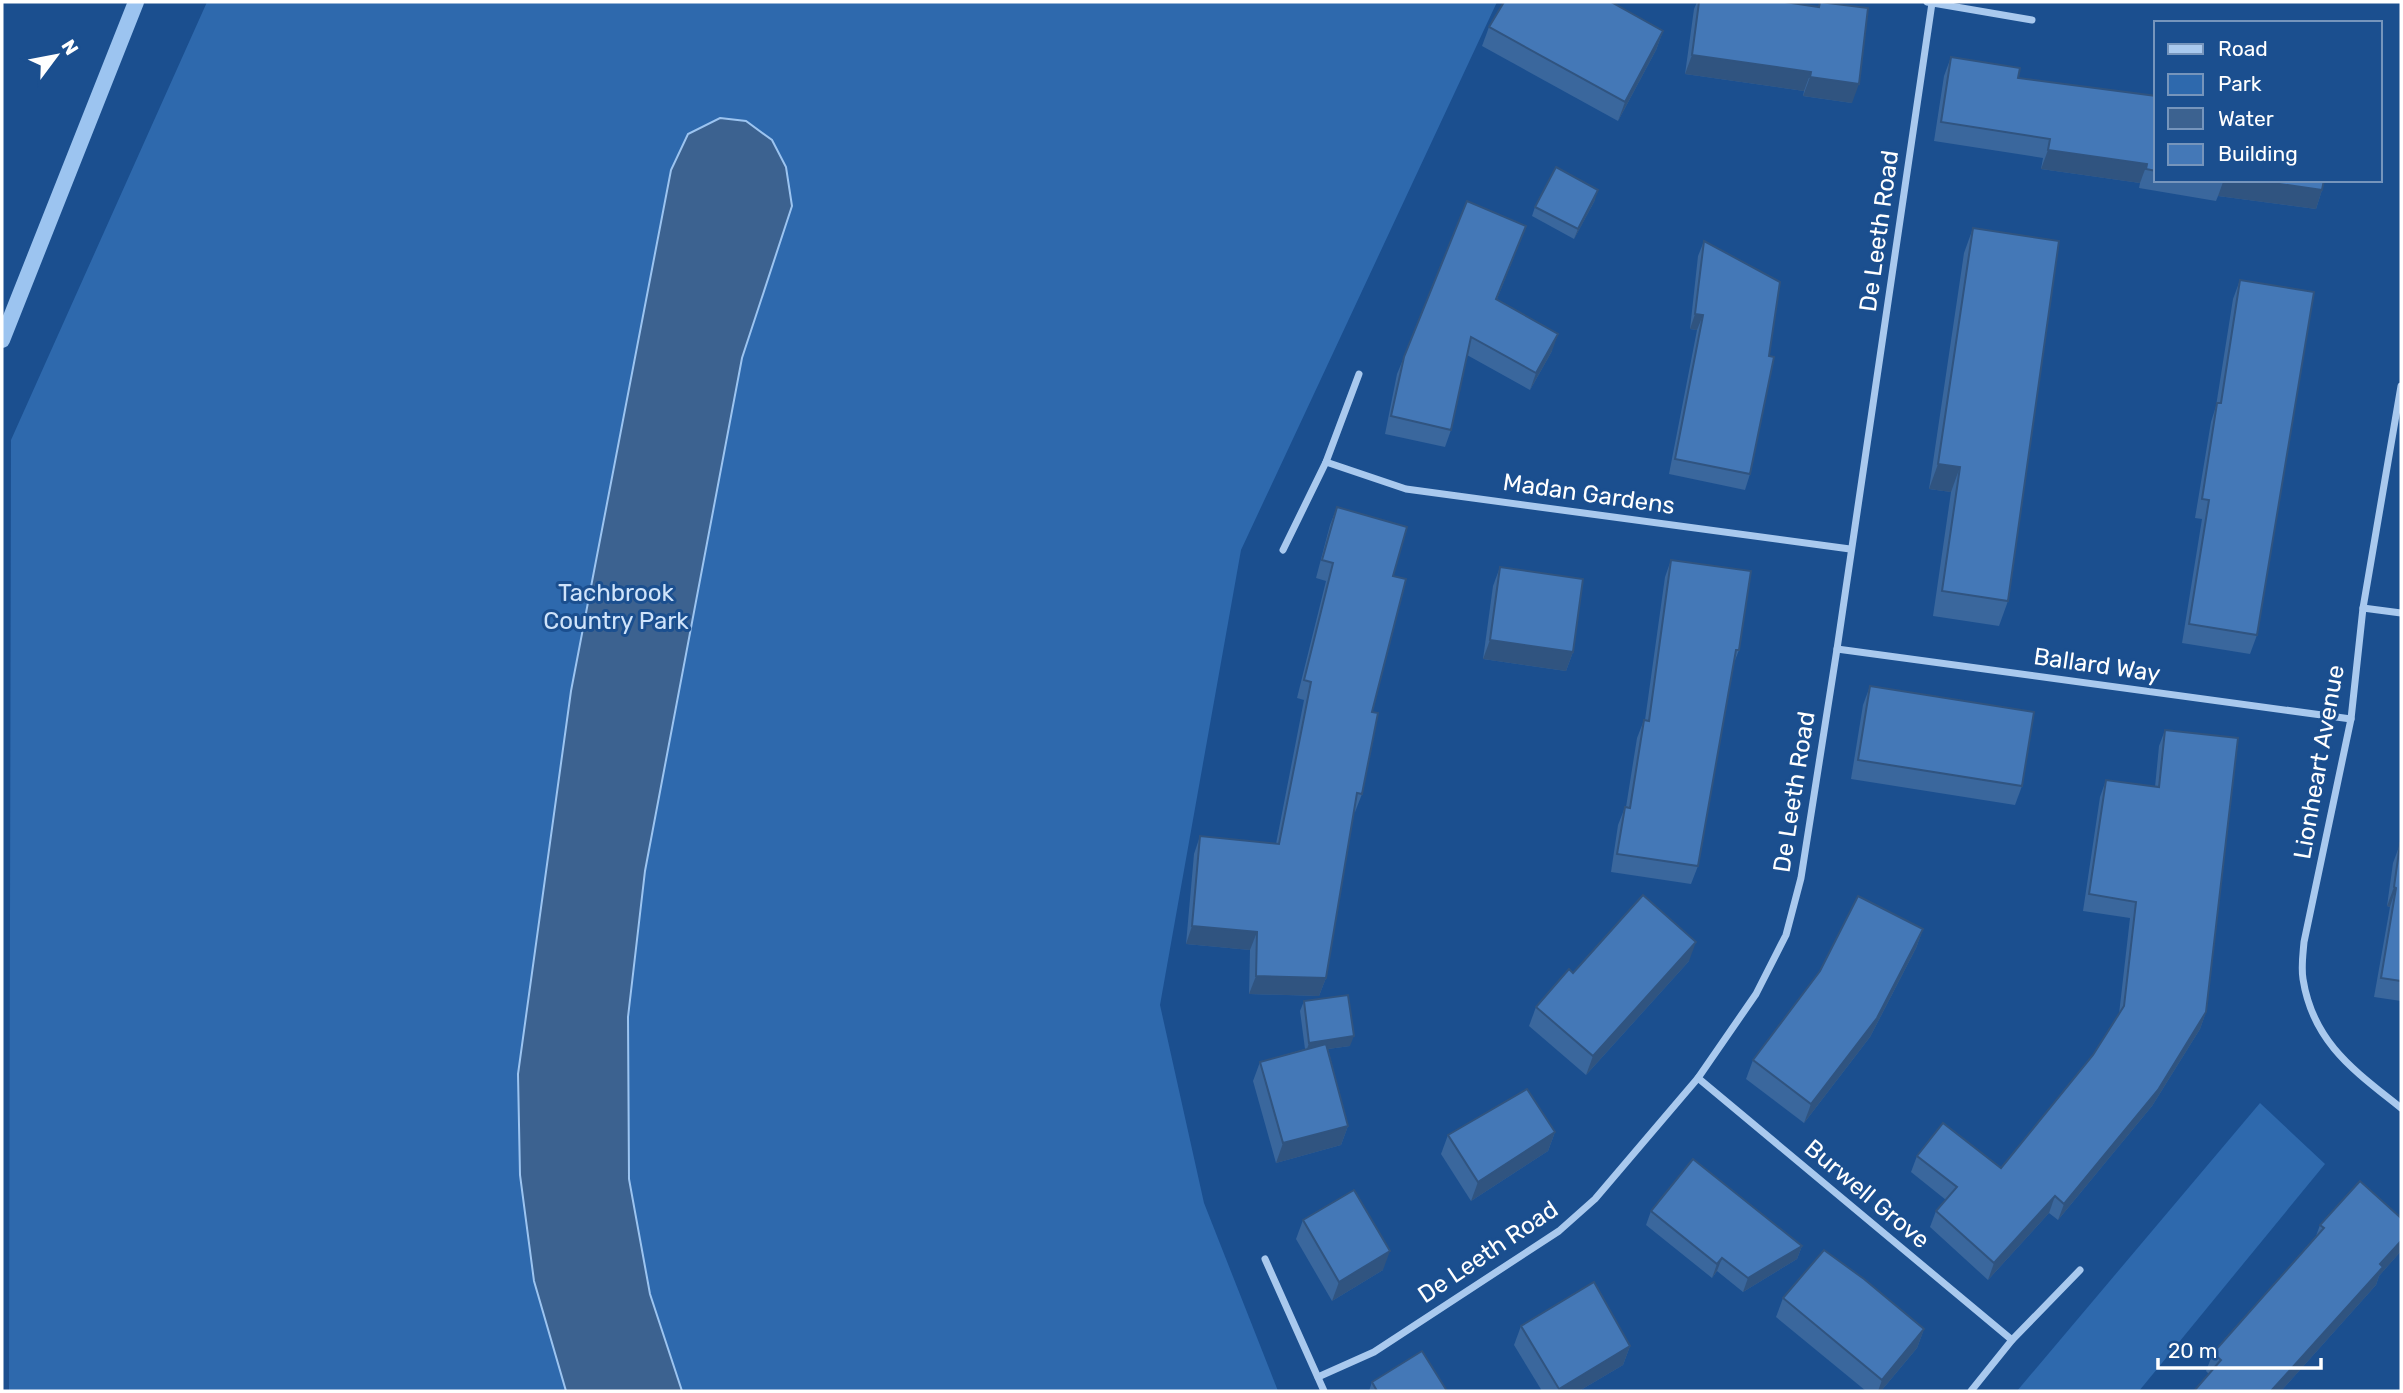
<svg xmlns="http://www.w3.org/2000/svg" width="2403" height="1393" viewBox="0 0 2403 1393" font-family="Rubik,sans-serif">
	<rect width="100%" height="100%" fill="#1b4f8f"/>
	<!-- green -->
	<g fill="#2e69ad">
		<path d="M207,2H1497L1241,550L1160,1005L1204,1203L1278,1391H9L11,440Z"/>
		<path d="M2260,1103L2325,1164L2139,1391H2017Z"/>
	</g>
	<!-- water -->
	<path fill="#3c6290" stroke="#9cc4f0" stroke-width="2" d="M720,118L746,121L772,140L786,167L792,206L742,358L645,871L628,1017L629,1179L650,1294L682,1391H566L534,1281L520,1175L518,1074L571,691L671,170L688,134Z"/>
	<g fill="none" stroke-linecap="round" stroke-linejoin="round">
		<!-- stream -->
		<path stroke="#9cc4f0" stroke-width="16" d="M2,340L136,2"/>
		<!-- minor -->
		<g stroke="#a9c9ee" stroke-width="7">
			<path d="M1927,2L2032,20"/>
			<path d="M2401,386L2363,608L2351,719L2304,942C2303,954 2301,967 2303,979C2313,1043 2355,1071 2401,1108"/>
			<path d="M1326,462L1406,489L1850,549"/>
			<path d="M1283,550L1326,462L1359,374"/>
			<path d="M2363,608L2401,613"/>
			<path d="M1837,649L2351,719"/>
			<path d="M1698,1078L2012,1340"/>
			<path d="M1265,1259L1324,1391"/>
			<path d="M1318,1377L1374,1352L1559,1231L1595,1199L1698,1078L1756,994L1786,935L1801,878L1837,649L1932,3"/>
			<path d="M1971,1391L2012,1340L2080,1270"/>
		</g>
	</g>
	<!-- wall -->
	<g fill="#3a679d">
		<path d="M1697,2H1785L1818,7L1820,2L1852,103L1803,96L1804,91L1685,74L1694,9Z"/>
		<path d="M1489,27L1663,31L1656,50L1618,121L1482,46Z"/>
		<path d="M1951,57L2018,78L2156,96V180H2324L2322,190L2316,209L2218,196L2216,201L2139,188L2140,183L2041,169L2043,158L1934,141L1944,76Z"/>
		<path d="M1595,200L1574,239L1532,216L1535,207Z"/>
		<path d="M1526,226L1497,299L1552,351L1530,390L1467,355L1451,430L1445,447L1385,434L1397,374L1404,357Z"/>
		<path d="M1973,228L2008,601L1999,626L1933,616L1951,492L1929,489L1964,253Z"/>
		<path d="M1704,241L1750,474L1745,490L1669,474L1697,330L1690,329L1698,256Z"/>
		<path d="M2240,280L2257,635L2250,654L2182,643L2202,519L2195,518L2211,422L2216,406L2233,299Z"/>
		<path d="M1337,507L1393,576L1372,712L1362,794L1355,812H1354L1326,978L1319,996L1249,994L1250,950L1186,944L1194,854L1200,836L1276,844L1304,700L1297,698L1326,581L1316,578L1330,525Z"/>
		<path d="M1671,560L1739,650L1732,668L1698,866L1691,884L1611,872L1618,825L1625,807H1626L1637,738L1644,720H1645L1665,577Z"/>
		<path d="M1500,567L1573,652L1566,671L1483,659L1493,586Z"/>
		<path d="M1870,686L2022,786L2015,805L1851,779L1863,705Z"/>
		<path d="M2165,730L2206,1012L2200,1029L2152,1106L2058,1220L2049,1213L1988,1280L1930,1227L1936,1211L1946,1200L1911,1172L1917,1156L2001,1168L2093,1055L2119,1014L2130,918L2083,911L2100,797L2106,780L2155,787L2159,746Z"/>
		<path d="M2400,844L2401,845V1001L2374,997L2390,907L2387,906L2393,863Z"/>
		<path d="M1923,929L1916,948L1870,1037L1804,1123L1746,1079L1753,1060Z"/>
		<path d="M1689,961L1586,1075L1529,1026L1536,1007L1573,973Z"/>
		<path d="M1304,1001L1350,1046L1328,1049L1348,1126L1341,1145L1276,1163L1253,1081L1260,1062L1305,1049L1300,1011Z"/>
		<path d="M1555,1132L1548,1151L1471,1201L1441,1154L1448,1135Z"/>
		<path d="M1651,1211L1802,1246L1797,1259L1743,1292L1717,1271L1712,1278L1646,1225Z"/>
		<path d="M2401,1218V1251L2379,1276L2376,1285L2281,1391H2194L2209,1374L2206,1371L2213,1353L2316,1236L2320,1225Z"/>
		<path d="M1303,1220L1383,1270L1332,1301L1296,1239Z"/>
		<path d="M1783,1298L1924,1329L1917,1348L1881,1391H1866L1776,1317Z"/>
		<path d="M1521,1326L1630,1346L1623,1365L1579,1391H1542L1514,1345Z"/>
		<path d="M1372,1382L1447,1391H1369Z"/>
	</g>
	<!-- shaded-wall -->
	<g fill="#305480">
		<path d="M1663,31L1656,50L1618,121L1625,102Z"/>
		<path d="M1692,55L1811,72L1804,91L1685,74Z"/>
		<path d="M1810,77L1859,84L1852,103L1803,96Z"/>
		<path d="M2048,150L2147,164L2140,183L2041,169Z"/>
		<path d="M2223,180H2252L2322,190L2316,209L2218,196L2223,182Z"/>
		<path d="M1598,190L1595,200L1574,239L1578,229Z"/>
		<path d="M1695,314L1703,315L1697,330L1690,329Z"/>
		<path d="M1558,334L1552,351L1530,390L1536,373Z"/>
		<path d="M1938,464L1960,467L1951,492L1929,489Z"/>
		<path d="M1490,640L1573,652L1566,671L1483,659Z"/>
		<path d="M2394,887L2396,888L2390,907L2387,906Z"/>
		<path d="M1192,926L1257,932L1250,950L1186,944Z"/>
		<path d="M1923,929L1916,948L1870,1037L1804,1123L1811,1104Z"/>
		<path d="M1696,942L1689,961L1586,1075L1593,1056Z"/>
		<path d="M1256,976L1326,978L1319,996L1249,994Z"/>
		<path d="M2206,1012L2200,1029L2152,1106L2058,1220L2064,1204Z"/>
		<path d="M1354,1036L1350,1046L1306,1052L1309,1043Z"/>
		<path d="M1348,1126L1341,1145L1276,1163L1283,1143Z"/>
		<path d="M1555,1132L1548,1151L1471,1201L1478,1182Z"/>
		<path d="M2055,1196L2049,1213L1988,1280L1994,1263Z"/>
		<path d="M2401,1241V1251L2379,1276L2376,1285L2281,1391H2271Z"/>
		<path d="M1802,1246L1797,1259L1743,1292L1748,1278Z"/>
		<path d="M1390,1251L1383,1270L1332,1301L1339,1282Z"/>
		<path d="M1722,1258L1717,1271L1712,1278L1717,1264Z"/>
		<path d="M1924,1329L1917,1348L1881,1391H1878L1882,1380Z"/>
		<path d="M1630,1346L1623,1365L1579,1391H1558L1559,1389Z"/>
	</g>
	<!-- building -->
	<g fill="#4478b7" stroke="#305480" stroke-width="2">
		<path d="M1504,2H1611L1663,31L1625,102L1489,27Z"/>
		<path d="M1699,2H1785L1819,7L1820,2L1868,8L1859,84L1810,77L1811,72L1692,55Z"/>
		<path d="M1951,57L2020,68L2018,78L2156,96V171L2146,169L2147,164L2048,150L2050,139L1941,122Z"/>
		<path d="M1556,167L1598,190L1578,229L1535,207Z"/>
		<path d="M2252,180H2324L2322,190Z"/>
		<path d="M1467,201L1526,226L1496,299L1558,334L1536,373L1471,337L1451,430L1391,416L1404,357Z"/>
		<path d="M1973,228L2059,241L2008,601L1942,591L1960,467L1938,464Z"/>
		<path d="M1704,241L1780,282L1769,356L1774,357L1750,474L1675,459L1703,315L1695,314Z"/>
		<path d="M2240,280L2314,292L2257,635L2189,624L2209,500L2202,499L2217,403H2221Z"/>
		<path d="M1337,507L1407,527L1393,576L1406,579L1372,712L1378,713L1362,794L1357,793L1326,978L1256,976L1257,932L1192,926L1200,836L1279,844L1311,682L1304,680L1333,563L1322,560Z"/>
		<path d="M1671,560L1751,571L1739,650H1736L1698,866L1617,854L1625,807L1630,808L1644,720L1649,721Z"/>
		<path d="M1500,567L1583,579L1573,652L1490,640Z"/>
		<path d="M1870,686L2034,712L2022,786L1858,760Z"/>
		<path d="M2165,730L2238,738L2206,1012L2158,1090L2064,1204L2055,1196L1994,1263L1936,1211L1957,1187L1917,1156L1943,1123L2001,1168L2093,1055L2124,1006L2136,902L2089,894L2106,780L2159,787Z"/>
		<path d="M2400,844L2401,845V981L2381,978L2396,888L2394,887Z"/>
		<path d="M1643,895L1696,942L1593,1056L1536,1007L1569,969L1573,973Z"/>
		<path d="M1858,896L1923,929L1877,1018L1811,1104L1753,1060L1820,971Z"/>
		<path d="M1348,995L1354,1036L1309,1043L1304,1001Z"/>
		<path d="M1326,1044L1348,1126L1283,1143L1260,1062Z"/>
		<path d="M1527,1089L1555,1132L1478,1182L1448,1135Z"/>
		<path d="M1693,1159L1802,1246L1748,1278L1722,1258L1717,1264L1651,1211Z"/>
		<path d="M2360,1181L2401,1218V1241L2380,1264L2383,1267L2271,1391H2194L2221,1360L2213,1353L2324,1228L2320,1225Z"/>
		<path d="M1354,1190L1390,1251L1339,1282L1303,1220Z"/>
		<path d="M1824,1250L1864,1279L1924,1329L1882,1380L1783,1298Z"/>
		<path d="M1594,1282L1630,1346L1559,1389L1521,1326Z"/>
		<path d="M1422,1351L1447,1391H1377L1372,1382Z"/>
	</g>
	<g text-anchor="middle" dominant-baseline="central" stroke-width="6" stroke-linejoin="round" paint-order="stroke">
		<!-- street labels -->
		<g font-size="24" fill="#fff" stroke="#1b4f8f">
			<text transform="translate(1879 231) rotate(-82)">De Leeth Road</text>
			<text transform="translate(1589 494) rotate(8)">Madan Gardens</text>
			<text transform="translate(2097 665) rotate(8)">Ballard Way</text>
			<text transform="translate(2319 762) rotate(-80)">Lionheart Avenue</text>
			<text transform="translate(1794 792) rotate(-81)">De Leeth Road</text>
			<text transform="translate(1867 1194) rotate(40)">Burwell Grove</text>
			<text transform="translate(1488 1252) rotate(-34)">De Leeth Road</text>
		</g>
		<!-- park labels -->
		<g font-size="24" fill="#cfe3fa" stroke="#1b4f8f">
			<text x="616" y="593">Tachbrook<tspan x="616" dy="28">Country Park</tspan></text>
		</g>
	</g>
	<!-- border -->
	<rect width="2403" height="1393" fill="none" stroke="#ffffff" stroke-width="7"/>
	<!-- legend -->
	<rect x="2154" y="21" width="228" height="161" fill="#1b4f8f" stroke="#7695bc" stroke-width="2"/>
	<rect x="2168" y="44" width="35" height="10" fill="#a9c9ee" stroke="#7695bc" stroke-width="2"/>
	<text x="2218" y="56" font-size="21" fill="#ffffff">Road</text>
	<rect x="2168" y="74" width="35" height="21" fill="#2e69ad" stroke="#7695bc" stroke-width="2"/>
	<text x="2218" y="91" font-size="21" fill="#ffffff">Park</text>
	<rect x="2168" y="108" width="35" height="21" fill="#3c6290" stroke="#7695bc" stroke-width="2"/>
	<text x="2218" y="126" font-size="21" fill="#ffffff">Water</text>
	<rect x="2168" y="144" width="35" height="21" fill="#4478b7" stroke="#7695bc" stroke-width="2"/>
	<text x="2218" y="161" font-size="21" fill="#ffffff">Building</text>
	<!-- north arrow -->
	<g transform="translate(56 56) rotate(58)" stroke="#1b4f8f" stroke-width="5" paint-order="stroke">
	<path d="M0-5L12 26L0 18L-12 26Z" fill="#ffffff"/>
	<text y="-10" font-size="19" font-weight="bold" text-anchor="middle" fill="#ffffff">N</text>
	</g>
	<!-- scale -->
	<path d="M2158 1358v10h163v-10" fill="none" stroke="#ffffff" stroke-width="3.5"/>
	<text x="2168" y="1358" font-size="21" fill="#ffffff" stroke="#1b4f8f" stroke-width="5" paint-order="stroke">20 m</text>
</svg>
